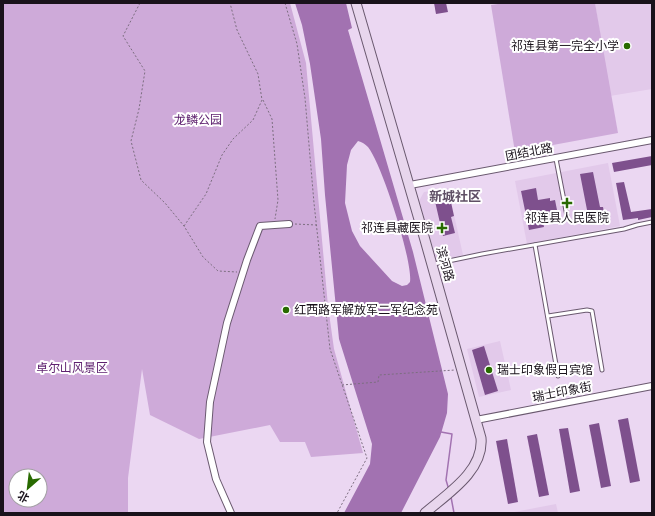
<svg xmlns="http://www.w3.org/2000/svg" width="655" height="516" viewBox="0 0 655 516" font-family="'Asap Condensed','Noto Sans SC',sans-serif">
	<rect width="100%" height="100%" fill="#ebd7f2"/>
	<!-- built -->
	<g fill="#e2c9ea">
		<path d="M595,3H652V89L610,96Z"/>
		<path d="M608,163L620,226L527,244L515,181Z"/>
		<path d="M448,188L463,255L437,261L419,201L424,192Z"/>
		<path d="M500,341L511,390L479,397L467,349Z"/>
		<path d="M556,504L558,513H509Z"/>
	</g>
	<!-- green -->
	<g fill="#ceaad9" fill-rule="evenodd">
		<path d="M3,3H290L306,63L328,306L334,349L363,453L311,457L305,442H280L270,425L199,439L150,415L142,369L128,478V513H3ZM16,476H40V500H16Z"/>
		<path d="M505,3H595L618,133L515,152L491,5Z"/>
	</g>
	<!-- water -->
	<path fill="#a272b1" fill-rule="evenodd" d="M295,3H346L352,28L348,30L413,252L448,394L447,413L440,437L401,513H344L370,464L372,444L339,339L325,195L321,139L310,64L302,25ZM358,141C362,142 365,144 368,147C382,164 413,262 410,282L407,285L402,286L392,281L360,246L352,231L345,203L347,165L351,150Z"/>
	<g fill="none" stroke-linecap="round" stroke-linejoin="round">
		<!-- stream -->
		<g stroke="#a272b1" stroke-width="1.5">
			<path d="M441,432L452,434L446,480L449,490"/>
			<path d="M451,497L454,513"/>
		</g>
	</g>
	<!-- building -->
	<g fill="#7e508d">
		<path d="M434,3H446L448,12L436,14Z"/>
		<path d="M652,156V165L614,172L612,163Z"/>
		<path d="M593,172L600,207H603L604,212L588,215L580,174Z"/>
		<path d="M624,182L631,212L652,209V217L638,220V218L623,220L616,183Z"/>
		<path d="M536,188L538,200L550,198V201L555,200L557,210L552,211L553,214L542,217L544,227L529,230L521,191Z"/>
		<path d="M449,193L454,216L451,217L455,233L443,236L434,197Z"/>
		<path d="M484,346L498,391L485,395L472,350Z"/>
		<path d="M628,418L640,481L630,483L618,420Z"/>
		<path d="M599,423L611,486L601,488L589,425Z"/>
		<path d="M568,428L580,491L570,493L559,429Z"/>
		<path d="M537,434L549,495L539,497L527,436Z"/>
		<path d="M507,439L518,502L508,504L496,441Z"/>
	</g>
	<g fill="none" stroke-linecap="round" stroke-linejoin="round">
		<defs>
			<g id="lane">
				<path d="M556,159L567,216"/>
				<path d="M535,245L558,376"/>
				<path d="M434,264L482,254L624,229L637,225L652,222"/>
				<path d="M548,316L587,310L592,311L602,370"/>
			</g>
			<g id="street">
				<path d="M410,185L652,140"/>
				<path d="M476,420L652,386"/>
				<path d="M231,513L216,479L207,442L210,402L227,323L247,260L260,226L289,224"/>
			</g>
			<path id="secondary" d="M356,3L425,240L481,438C484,471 447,494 425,513"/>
		</defs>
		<!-- lane casing -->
		<use href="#lane" stroke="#6a596f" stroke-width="5"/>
		<!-- street casing -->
		<use href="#street" stroke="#6a596f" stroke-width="8"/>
		<!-- secondary casing -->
		<use href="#secondary" stroke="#6a596f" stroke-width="11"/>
		<!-- path -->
		<g stroke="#7c6e80" stroke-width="1" stroke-dasharray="2 2" stroke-linecap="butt">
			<path d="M140,3L123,36L145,71L139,109L131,141L141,180L165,203L184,226L203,257L218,271L237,272"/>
			<path d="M285,3L297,44L305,98L314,203L330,349L367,458L337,513"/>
			<path d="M263,100L272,119L278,200L275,219"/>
			<path d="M295,224L316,225"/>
			<path d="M184,226L206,194L222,155L233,139L253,120L262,100L258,74L237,30L230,3"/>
			<path d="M342,385L378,382L379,375L455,370"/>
		</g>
		<!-- lane -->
		<use href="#lane" stroke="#fff" stroke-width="3"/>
		<!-- street -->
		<use href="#street" stroke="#fff" stroke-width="6"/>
		<!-- secondary -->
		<use href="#secondary" stroke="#e8d6ed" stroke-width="9"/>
	</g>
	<!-- markers -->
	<g fill="#286a00" stroke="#fff" stroke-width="1.5">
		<circle cx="627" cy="46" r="4"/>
		<path d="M565 197h4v4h4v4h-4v4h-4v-4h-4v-4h4z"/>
		<path d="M440 222h4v4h4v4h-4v4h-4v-4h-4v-4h4z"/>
		<circle cx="286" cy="310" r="4"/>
		<circle cx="489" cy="370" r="4"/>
	</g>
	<g text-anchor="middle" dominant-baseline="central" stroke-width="4" stroke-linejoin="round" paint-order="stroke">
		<!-- poi labels -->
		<g font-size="12" fill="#19121b" stroke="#fff" text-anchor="end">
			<text x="619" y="46">祁连县第一完全小学</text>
			<text x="567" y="218" text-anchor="middle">祁连县人民医院</text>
			<text x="433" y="228">祁连县藏医院</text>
			<text x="294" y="310" text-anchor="start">红西路军解放军二军纪念苑</text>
			<text x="497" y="370" text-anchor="start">瑞士印象假日宾馆</text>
		</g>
		<!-- park labels -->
		<g font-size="12" fill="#5f2270" stroke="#fff">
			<text x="198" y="120">龙鳞公园</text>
			<text x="72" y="368">卓尔山风景区</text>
		</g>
		<!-- street labels -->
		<g font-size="12" fill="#19121b" stroke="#fff">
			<text transform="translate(529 152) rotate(-11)">团结北路</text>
			<text transform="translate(445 264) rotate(74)">滨河路</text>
			<text transform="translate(562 392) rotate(-11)">瑞士印象街</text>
		</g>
		<!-- neighbourhood labels -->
		<g font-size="13" font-weight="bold" fill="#5f4f65" stroke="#fff">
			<text x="455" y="196">新城社区</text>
		</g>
	</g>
	<!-- border -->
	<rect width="655" height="516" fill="none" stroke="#19121b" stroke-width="8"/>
	<!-- north arrow -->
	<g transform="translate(28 488) rotate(208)"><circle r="19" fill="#ffffff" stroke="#a3a0a4"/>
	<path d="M0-3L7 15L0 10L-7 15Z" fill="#286a00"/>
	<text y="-6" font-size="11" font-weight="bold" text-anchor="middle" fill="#19121b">北</text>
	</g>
</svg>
